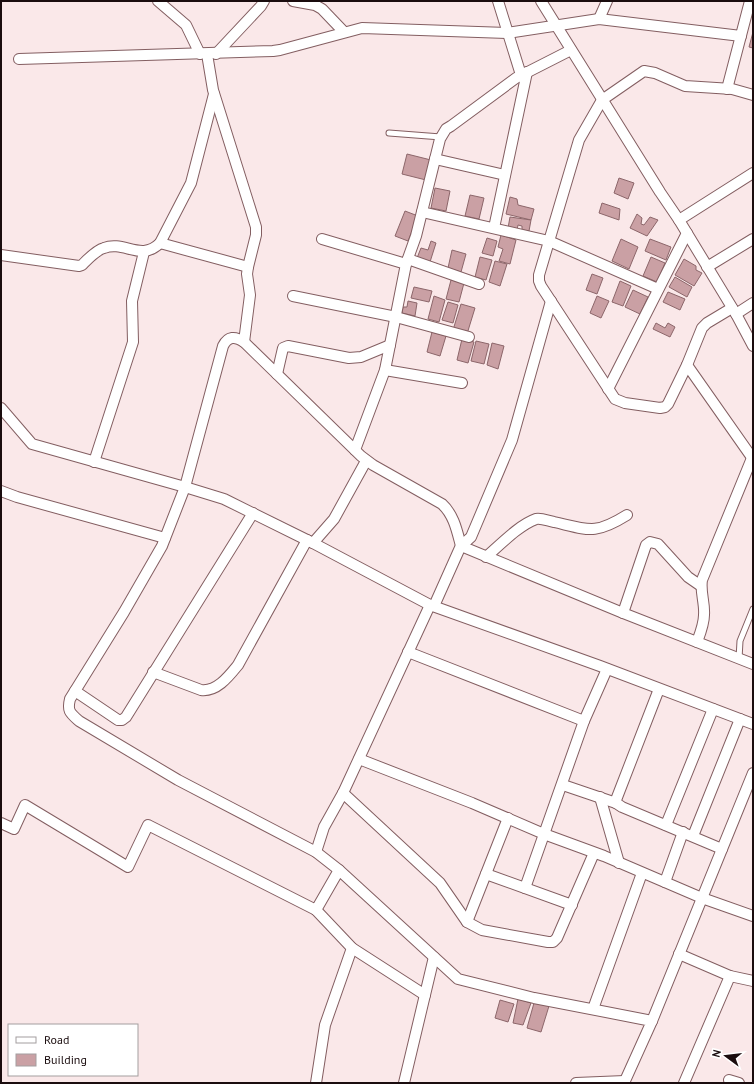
<svg xmlns="http://www.w3.org/2000/svg" width="754" height="1084" viewBox="0 0 754 1084" font-family="'PT Sans',sans-serif">
	<rect width="100%" height="100%" fill="#fae8e9"/>
	<!-- building -->
	<g fill="#caa0a4" stroke="#8c666a">
		<path d="M753,32V48L749,47Z"/>
		<path d="M407,154L431,160L426,180L402,174Z"/>
		<path d="M619,178L634,183L628,199L614,193Z"/>
		<path d="M435,188L450,191L446,211L431,208Z"/>
		<path d="M470,195L484,198L479,219L465,216Z"/>
		<path d="M510,197L517,199L518,205L534,209L531,220L506,214Z"/>
		<path d="M602,203L620,209L619,220L599,213Z"/>
		<path d="M405,211L418,216L408,241L395,236Z"/>
		<path d="M637,214L642,218L641,224L644,225L650,217L658,220L647,236L630,228Z"/>
		<path d="M510,217L531,220L529,231L522,230V226L518,225L517,230L508,228Z"/>
		<path d="M501,235L516,240L510,264L499,261L503,249L498,247Z"/>
		<path d="M487,238L497,241L493,256L482,253Z"/>
		<path d="M621,239L638,247L629,269L612,261Z"/>
		<path d="M650,239L671,247L666,260L645,251Z"/>
		<path d="M431,241L436,243L430,262L417,258L421,248L428,250Z"/>
		<path d="M452,250L466,254L461,272L448,268Z"/>
		<path d="M480,257L492,260L486,280L475,277Z"/>
		<path d="M651,257L665,263L657,282L643,276Z"/>
		<path d="M684,259L696,266V270L702,273L694,286L675,275Z"/>
		<path d="M495,261L507,264L500,286L489,282Z"/>
		<path d="M592,274L603,278L597,294L586,290Z"/>
		<path d="M675,277L692,287L687,297L669,287Z"/>
		<path d="M451,280L464,283L459,302L446,299Z"/>
		<path d="M620,281L631,286L623,306L612,302Z"/>
		<path d="M414,287L432,291L429,302L411,298Z"/>
		<path d="M633,290L648,297L640,314L625,307Z"/>
		<path d="M668,292L685,299L680,310L663,302Z"/>
		<path d="M434,296L445,300L439,322L428,319Z"/>
		<path d="M597,296L609,301L601,318L590,313Z"/>
		<path d="M408,301L417,303L415,316L402,313L403,307H407Z"/>
		<path d="M448,302L458,305L453,323L442,320Z"/>
		<path d="M461,304L475,308L467,334L453,330Z"/>
		<path d="M656,323L665,328L668,323L675,327L670,337L653,329Z"/>
		<path d="M432,332L446,336L440,356L427,352Z"/>
		<path d="M462,339L474,342L468,363L457,360Z"/>
		<path d="M476,341L489,344L484,364L471,361Z"/>
		<path d="M492,343L504,346L498,369L487,365Z"/>
		<path d="M518,999L531,1003L523,1025L513,1023Z"/>
		<path d="M500,1000L514,1004L508,1022L495,1018Z"/>
		<path d="M534,1003L549,1006L541,1032L527,1028Z"/>
	</g>
	<g fill="none" stroke-linecap="round" stroke-linejoin="round">
		<defs>
			<g id="lane">
				<path d="M389,133L441,137"/>
				<path d="M739,659L740,641L753,609"/>
			</g>
			<g id="street">
				<path d="M158,1L186,25L200,54"/>
				<path d="M293,1L315,5L322,9L344,32"/>
				<path d="M498,1L521,75"/>
				<path d="M541,1L660,192L679,220L736,314L753,346"/>
				<path d="M599,19L607,1"/>
				<path d="M207,54L213,90L256,227V235L248,267L247,274L250,295L244,342"/>
				<path d="M216,54L261,6L264,1"/>
				<path d="M19,59L273,51L280,50L362,28L507,33L599,19L741,36"/>
				<path d="M727,89L750,1"/>
				<path d="M435,159L505,175"/>
				<path d="M422,212L549,241L658,289"/>
				<path d="M679,220L753,173"/>
				<path d="M494,228L527,72"/>
				<path d="M322,239L406,264"/>
				<path d="M160,243L248,267"/>
				<path d="M1,255L79,266L82,265C87,260 96,250 104,248C124,240 141,262 160,243L191,183L214,94"/>
				<path d="M408,259L479,284"/>
				<path d="M707,267L753,239"/>
				<path d="M293,296L396,317L469,337"/>
				<path d="M732,308L707,323L702,328L687,365L668,404L665,407L660,408L625,403L615,399L541,286L539,281V275L579,140L602,100L644,71L655,73L685,86L732,89L753,95"/>
				<path d="M736,314L753,303"/>
				<path d="M687,365L753,459"/>
				<path d="M385,370L462,383"/>
				<path d="M277,374L283,348L288,346L349,358L361,357L390,345"/>
				<path d="M608,389L687,233"/>
				<path d="M1,408L32,444L185,487L224,499L313,543L430,605L600,666L753,724"/>
				<path d="M355,450L385,370L406,264L416,236L440,139L446,129L451,126L516,78L571,50"/>
				<path d="M94,462L133,342L132,301L144,252"/>
				<path d="M1,491L17,497L165,538"/>
				<path d="M313,543L334,519L366,461"/>
				<path d="M486,557C500,545 519,525 536,519C542,518 548,521 554,522C589,530 595,535 627,515"/>
				<path d="M434,606L459,550L461,546L471,537L512,440L551,301"/>
				<path d="M623,613L646,545L650,542L658,544L688,577L701,586"/>
				<path d="M697,642C700,634 704,624 704,615C705,603 700,592 702,580L752,458"/>
				<path d="M408,652L584,721"/>
				<path d="M153,672L201,690C217,692 229,676 238,665L307,540"/>
				<path d="M659,689L616,800V803L622,807L722,849"/>
				<path d="M75,691L118,720H122L126,717L253,513"/>
				<path d="M359,759L472,803L544,834L604,856L702,898L753,916"/>
				<path d="M563,785L616,803"/>
				<path d="M343,793L440,883L467,922L482,930L548,942H553L557,938L594,853"/>
				<path d="M600,797L619,863"/>
				<path d="M1,823L14,829L25,805L128,867L148,825L316,910L339,870L458,979L534,998L652,1021L624,1083"/>
				<path d="M666,825L713,709"/>
				<path d="M693,836L740,719"/>
				<path d="M316,852L324,827L343,793L430,605"/>
				<path d="M339,870L316,852L178,780L79,721C70,713 67,711 70,699L124,612L162,546L185,487L223,346C228,336 235,336 244,342L361,456L373,465L442,504C454,515 457,531 461,546L623,613L753,664"/>
				<path d="M486,874L572,905"/>
				<path d="M665,882L683,832"/>
				<path d="M525,888L584,721L607,669"/>
				<path d="M316,910L352,948L425,995"/>
				<path d="M467,922L508,818"/>
				<path d="M679,954L730,976L753,981"/>
				<path d="M593,1009L642,873"/>
				<path d="M652,1021L753,773"/>
				<path d="M729,1080L739,1083"/>
				<path d="M316,1083L325,1025L352,948"/>
				<path d="M404,1083L434,957"/>
				<path d="M576,1083L625,1081"/>
				<path d="M684,1083L730,976"/>
			</g>
		</defs>
		<!-- lane casing -->
		<use href="#lane" stroke="#835e61" stroke-width="7"/>
		<!-- street casing -->
		<use href="#street" stroke="#835e61" stroke-width="12"/>
		<!-- lane -->
		<use href="#lane" stroke="#fff" stroke-width="5"/>
		<!-- street -->
		<use href="#street" stroke="#fff" stroke-width="10"/>
	</g>
	<!-- border -->
	<rect width="754" height="1084" fill="none" stroke="#1a0c0e" stroke-width="4"/>
	<!-- legend -->
	<rect x="8" y="1024" width="130" height="52" fill="#ffffff" stroke="#a39e9f"/>
	<rect x="16" y="1037" width="20" height="6" fill="#ffffff" stroke="#a39e9f"/>
	<text x="44" y="1044" font-size="12" fill="#1a0c0e">Road</text>
	<rect x="16" y="1054" width="20" height="12" fill="#caa0a4" stroke="#a39e9f"/>
	<text x="44" y="1064" font-size="12" fill="#1a0c0e">Building</text>
	<!-- north arrow -->
	<g transform="translate(726 1056) rotate(285)" stroke="#ffffff" stroke-width="3" paint-order="stroke">
	<path d="M0-3L7 15L0 10L-7 15Z" fill="#1a0c0e"/>
	<text y="-6" font-size="11" font-weight="bold" text-anchor="middle" fill="#1a0c0e">N</text>
	</g>
</svg>
